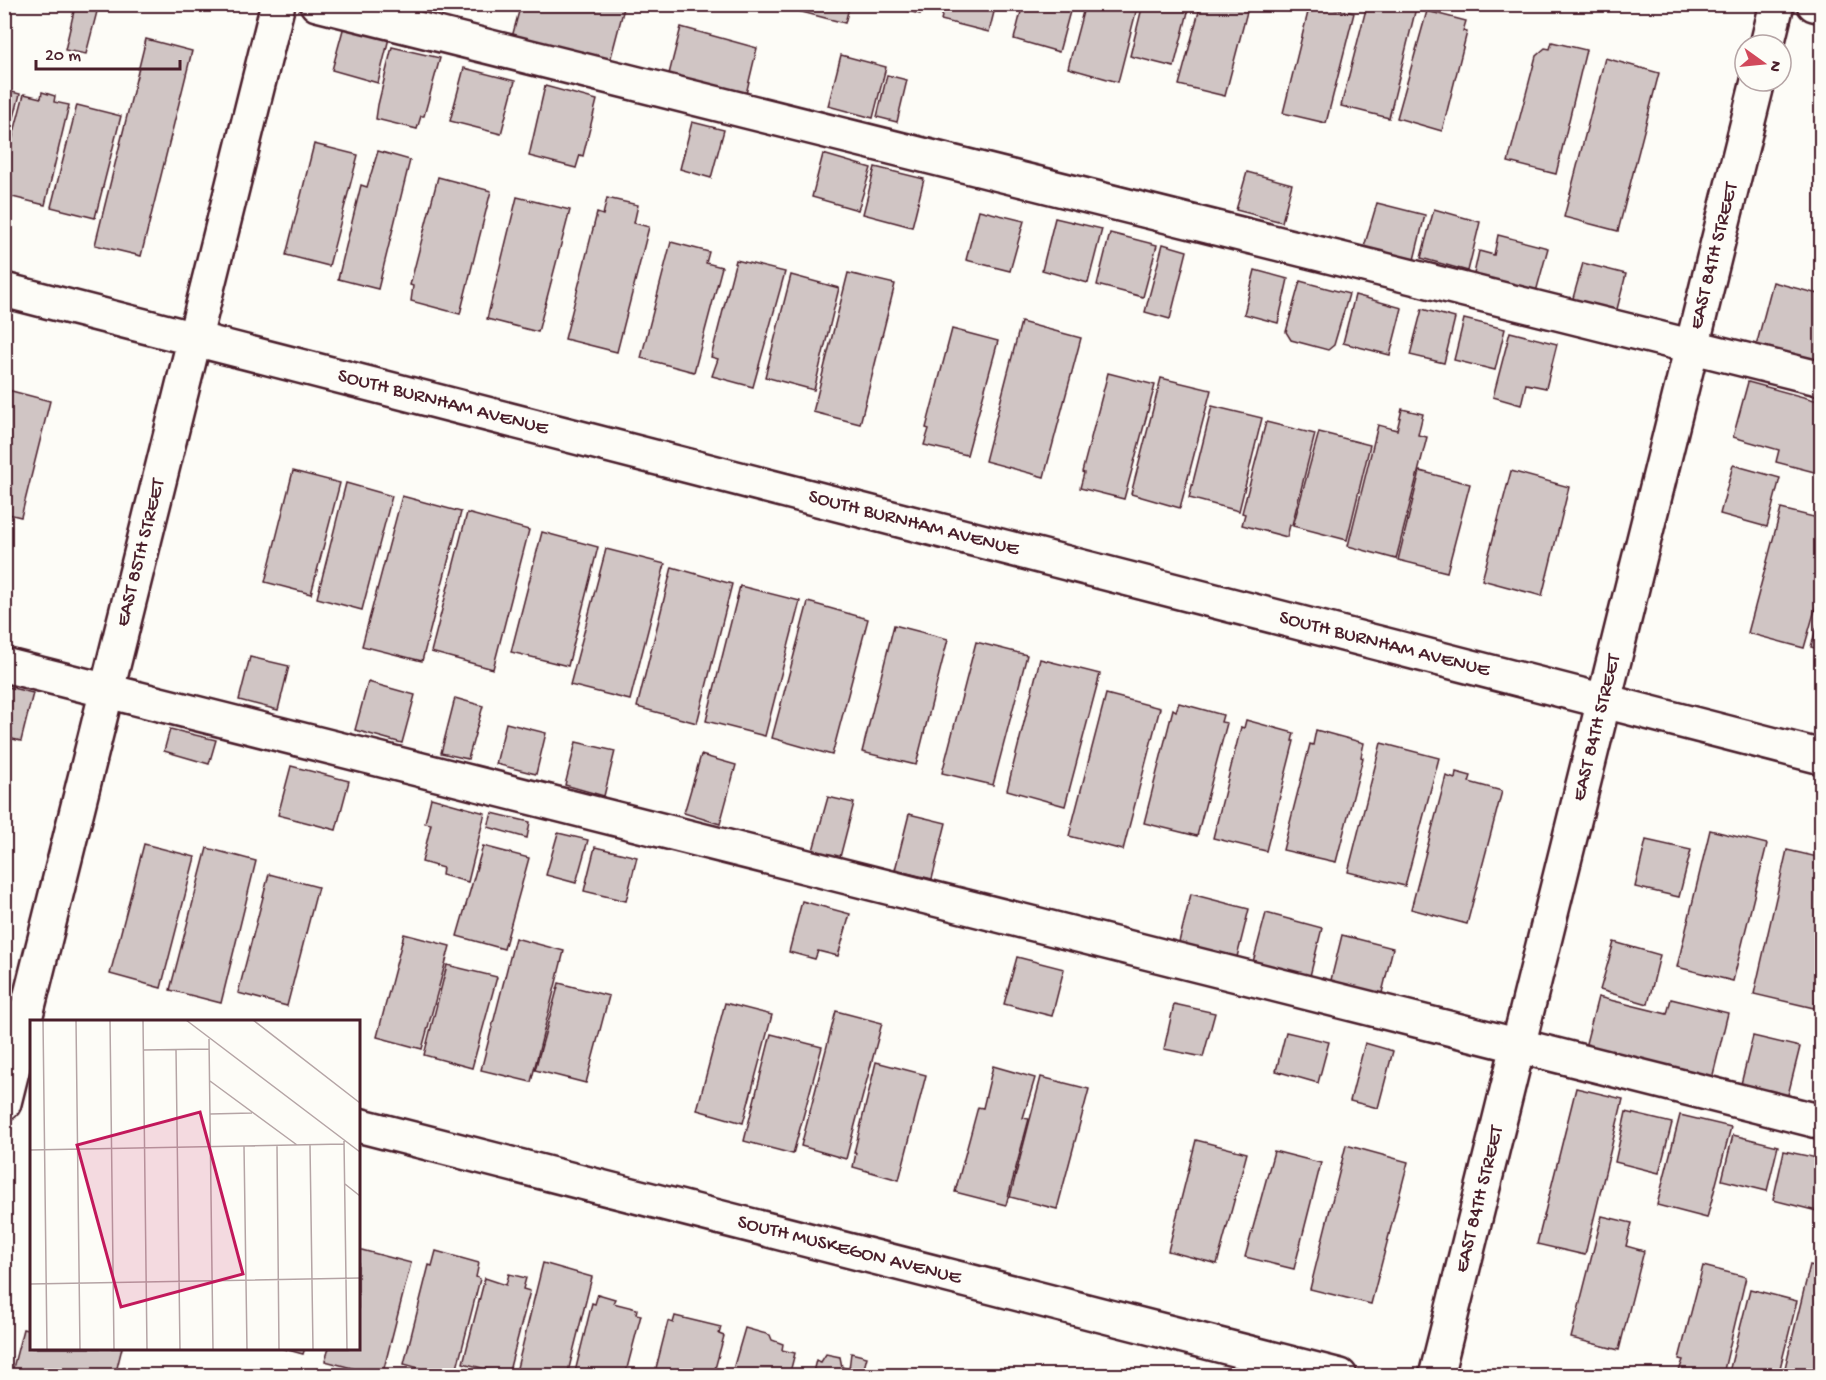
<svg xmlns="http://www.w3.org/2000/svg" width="1826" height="1380" viewBox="0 0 1826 1380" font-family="'Gochi Hand',sans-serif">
	<rect width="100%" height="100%" fill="#fdfcf7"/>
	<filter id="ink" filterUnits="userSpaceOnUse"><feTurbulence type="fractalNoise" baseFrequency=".0167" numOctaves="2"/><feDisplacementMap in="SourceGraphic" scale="12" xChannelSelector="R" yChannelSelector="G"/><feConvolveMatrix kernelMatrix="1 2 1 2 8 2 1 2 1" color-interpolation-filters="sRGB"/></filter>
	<g filter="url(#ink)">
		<!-- building -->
		<g fill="#d0c5c4" stroke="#4a1f2b" stroke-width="1.5">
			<path d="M50,4H99L86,54L65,50L74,11Z"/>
			<path d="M521,4H625L610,61L512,37Z"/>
			<path d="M787,4H850L845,23L786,8Z"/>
			<path d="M882,4H923L920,14Z"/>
			<path d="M945,4H996L989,32L941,20Z"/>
			<path d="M1023,4H1072L1059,52L1014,39Z"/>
			<path d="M1085,4H1138L1118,82L1068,68Z"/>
			<path d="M1143,4H1190L1174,67L1130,56Z"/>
			<path d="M1201,4H1249L1225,96L1179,85Z"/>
			<path d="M1310,4H1336L1335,9L1354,13L1326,123L1283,113Z"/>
			<path d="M1373,4H1403L1416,8L1389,118L1341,106L1366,9L1371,10Z"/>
			<path d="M1427,11L1466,21L1463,31L1467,32L1442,131L1397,118Z"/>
			<path d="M344,26L389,38L378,83L332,70Z"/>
			<path d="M681,27L757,48L746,94L669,74Z"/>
			<path d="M146,39L192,51L141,256L95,245Z"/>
			<path d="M1552,42L1586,50L1556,174L1508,162L1536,56L1545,48L1550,49Z"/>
			<path d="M392,47L440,58L424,116H421L417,129L376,119L378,105Z"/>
			<path d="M841,55L886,67L873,118L828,106Z"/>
			<path d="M1605,58L1659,73L1618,231L1564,217Z"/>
			<path d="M464,68L515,81L501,134L450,121Z"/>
			<path d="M887,75L907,80L897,122L877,117Z"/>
			<path d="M545,86L597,100L583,156L580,155L576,168L529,156Z"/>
			<path d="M4,90L20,94L4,157Z"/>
			<path d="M42,92L55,96L54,102L69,105L45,205L4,195V171L24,94L41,98Z"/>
			<path d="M77,105L121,116L95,218L51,207Z"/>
			<path d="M692,122L724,130L711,178L680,169Z"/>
			<path d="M314,144L358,155L329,266L286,255Z"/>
			<path d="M378,151L410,160L378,289L338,279L361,185L367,187Z"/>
			<path d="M823,154L871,168L858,210L812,197Z"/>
			<path d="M875,167L924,179L912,227L863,214Z"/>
			<path d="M1247,172L1292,184L1282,222L1236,210Z"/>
			<path d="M438,177L491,191L460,314L411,301L413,286L410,285Z"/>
			<path d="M517,197L570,210L538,332L487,319Z"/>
			<path d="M607,198L638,205L634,223L649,227L617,352L565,339L597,213L603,215Z"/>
			<path d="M1377,203L1425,215L1414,260L1364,247Z"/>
			<path d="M1434,209L1480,222L1468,271L1421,258Z"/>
			<path d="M979,210L1024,221L1010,271L966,260Z"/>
			<path d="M1055,218L1102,229L1088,283L1042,270Z"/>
			<path d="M1110,233L1157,245L1143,297L1097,285Z"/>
			<path d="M1498,235L1548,248L1536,292L1472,283L1479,251L1494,255Z"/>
			<path d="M671,242L709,252L706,263L722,267L694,372L641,358Z"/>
			<path d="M1163,244L1187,251L1170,319L1145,312Z"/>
			<path d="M736,260L785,272L753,387L712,376L718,359L711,357Z"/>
			<path d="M1583,263L1626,274L1615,317L1571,305Z"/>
			<path d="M1255,270L1288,279L1278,323L1244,314Z"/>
			<path d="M848,273L895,284L860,424L813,412Z"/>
			<path d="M791,275L839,288L814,390L765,377Z"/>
			<path d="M1300,281L1349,294L1334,345L1328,350L1291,340L1286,332Z"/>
			<path d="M1773,282L1822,295V368L1755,350Z"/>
			<path d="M1355,295L1402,308L1390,355L1343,343Z"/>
			<path d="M1422,309L1455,318L1444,363L1410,355Z"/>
			<path d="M1464,319L1505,329L1495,370L1454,360Z"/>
			<path d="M1021,322L1081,338L1044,477L985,461Z"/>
			<path d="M952,329L998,341L967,455L924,445L929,429L926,428Z"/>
			<path d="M1510,332L1557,344L1546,388L1526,384L1521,405L1493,397Z"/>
			<path d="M1108,373L1155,385L1124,499L1080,488L1084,473L1082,472Z"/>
			<path d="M1161,378L1211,390L1180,508L1131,494Z"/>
			<path d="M1748,382L1822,402V474L1776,462L1779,450L1733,437Z"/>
			<path d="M4,389L50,401L21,517L4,513Z"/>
			<path d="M1212,406L1262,418L1239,511L1189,498Z"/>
			<path d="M1402,409L1423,414L1418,435L1427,437L1396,559L1348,546L1378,425L1397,430Z"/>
			<path d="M1266,422L1315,434L1292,525H1290L1287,537L1242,525L1245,514L1242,513Z"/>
			<path d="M1319,432L1370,445L1347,540L1293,526Z"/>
			<path d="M1733,465L1780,478L1767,527L1720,514Z"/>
			<path d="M293,471L340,483L311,594L265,582Z"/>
			<path d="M1420,471L1470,484L1447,572L1398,560Z"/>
			<path d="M1511,471L1569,487L1542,596L1482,580Z"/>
			<path d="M346,483L392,496L362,610L317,598Z"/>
			<path d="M402,496L461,512L422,661L362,646Z"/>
			<path d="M1781,509L1822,519V585L1804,648L1748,633Z"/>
			<path d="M467,513L529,530L493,669L431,652Z"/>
			<path d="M542,532L598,547L568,666L511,652Z"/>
			<path d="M606,549L665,564L630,700L570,685Z"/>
			<path d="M672,567L732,584L697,723L637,707Z"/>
			<path d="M740,586L800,601L765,736L706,721Z"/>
			<path d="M808,602L868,619L832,755L772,738Z"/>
			<path d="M1822,608V650L1811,647Z"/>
			<path d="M894,625L948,639L916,765L862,752Z"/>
			<path d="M976,642L1027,655L993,785L942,773Z"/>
			<path d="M250,657L289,666L278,710L239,700Z"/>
			<path d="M1040,659L1100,674L1065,806L1007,790Z"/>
			<path d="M368,682L415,695L402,743L355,730Z"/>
			<path d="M4,686L33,693L21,741L4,737Z"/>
			<path d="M1106,694L1160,708L1123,850L1069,836Z"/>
			<path d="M455,698L483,706L468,759L441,753Z"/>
			<path d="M1179,703L1223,715L1221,722L1227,723L1197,836L1144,823L1173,709L1176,711Z"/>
			<path d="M1246,720L1294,733L1292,741H1294L1266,851L1213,838L1241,727L1244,728Z"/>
			<path d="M506,723L546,733L536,774L496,764Z"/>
			<path d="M170,729L216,740L209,764L164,751Z"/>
			<path d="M1316,730L1364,743L1361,757L1363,758L1336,862L1283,850L1310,744L1313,745Z"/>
			<path d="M576,742L615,751L604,796L565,785Z"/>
			<path d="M1381,743L1439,758L1405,886L1348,872Z"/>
			<path d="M701,755L736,765L720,824L684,813Z"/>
			<path d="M291,766L349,781L336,830L278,815Z"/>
			<path d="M1456,772L1471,776L1469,782L1502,791L1467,924L1411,909L1446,776L1455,779Z"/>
			<path d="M828,797L854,803L839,861L812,854Z"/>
			<path d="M431,798L485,813L468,882L442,875L443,868L422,862L431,824L425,823Z"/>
			<path d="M492,813L530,822L527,838L488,827Z"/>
			<path d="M909,814L946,823L932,879L895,870Z"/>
			<path d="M1710,830L1767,844L1733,981L1677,967Z"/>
			<path d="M558,833L588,840L576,883L546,875Z"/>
			<path d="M1646,840L1691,850L1679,897L1635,887Z"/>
			<path d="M144,844L195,857L161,988L110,974Z"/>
			<path d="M483,846L529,858L504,949L457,936Z"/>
			<path d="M595,847L637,857L626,901L584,891Z"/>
			<path d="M207,848L256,861L221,1003L170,990Z"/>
			<path d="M1787,850L1822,858V974L1814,1008L1754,994Z"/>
			<path d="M269,874L318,887L287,1006L238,993Z"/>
			<path d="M1191,894L1249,909L1236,961L1178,946Z"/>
			<path d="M802,901L850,914L838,956L818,951L815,959L789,952Z"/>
			<path d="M1266,913L1322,928L1310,976L1253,962Z"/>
			<path d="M404,934L450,946L422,1049L377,1037Z"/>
			<path d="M1342,935L1393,948L1381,997L1330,984Z"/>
			<path d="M515,938L564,951L531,1082L481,1070Z"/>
			<path d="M1614,942L1660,955L1648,1004L1600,990Z"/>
			<path d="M1017,957L1064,969L1052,1016L1004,1004Z"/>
			<path d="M447,965L497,977L472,1068L424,1055Z"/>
			<path d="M559,983L609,996L586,1083L535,1070Z"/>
			<path d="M1598,997L1667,1014L1671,999L1728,1013L1711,1083L1584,1051Z"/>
			<path d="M725,1003L772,1015L743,1123L697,1110Z"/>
			<path d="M1174,1004L1215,1013L1203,1057L1164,1049Z"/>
			<path d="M836,1011L882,1023L846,1159L801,1146Z"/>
			<path d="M1286,1032L1329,1042L1318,1083L1276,1071Z"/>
			<path d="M771,1034L822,1047L793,1154L744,1141Z"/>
			<path d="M1753,1036L1800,1047L1787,1099L1740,1088Z"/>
			<path d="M1365,1043L1393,1051L1378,1108L1350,1101Z"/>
			<path d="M876,1062L926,1075L899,1180L853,1167L856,1153H854Z"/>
			<path d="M993,1066L1035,1078L1023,1118L1029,1119L1006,1205L955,1192L978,1107L983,1108Z"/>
			<path d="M1041,1077L1089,1089L1057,1209L1010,1197Z"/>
			<path d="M1576,1088L1623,1099L1585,1255L1537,1244Z"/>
			<path d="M1626,1112L1672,1123L1659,1173L1615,1162Z"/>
			<path d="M1680,1115L1731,1127L1707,1218L1657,1205Z"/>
			<path d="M1733,1135L1778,1146L1767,1191L1722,1180Z"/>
			<path d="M1196,1140L1247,1153L1217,1264L1168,1251Z"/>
			<path d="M1346,1145L1408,1162L1371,1304L1310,1289Z"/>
			<path d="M1274,1151L1321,1163L1294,1269L1245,1257Z"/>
			<path d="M1784,1151L1822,1159V1192L1817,1211L1773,1200Z"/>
			<path d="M1602,1216L1632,1223L1626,1246L1644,1251L1619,1350L1571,1338Z"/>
			<path d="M358,1249L411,1263L382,1376L325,1361L329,1348H358Z"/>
			<path d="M436,1251L479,1263L476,1277L480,1279L455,1376H448L404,1364L429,1265L432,1266Z"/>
			<path d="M543,1263L592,1277L567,1376H515Z"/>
			<path d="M1810,1265L1822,1268V1376H1783Z"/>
			<path d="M1703,1266L1746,1277L1724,1370H1721L1719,1376H1695L1679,1371L1683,1360L1679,1359Z"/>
			<path d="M509,1274L526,1278L523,1289L530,1291L508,1375L463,1363L485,1278L506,1285Z"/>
			<path d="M1750,1289L1797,1301L1778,1376H1728Z"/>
			<path d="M598,1294L615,1299L613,1303L637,1309L636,1314L641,1315L625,1376H574L592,1303L595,1304Z"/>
			<path d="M675,1316L721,1327L719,1334L724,1336L713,1376H654L668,1321L673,1323Z"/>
			<path d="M745,1328L770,1335L772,1340L783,1344L782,1350L795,1353L789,1376H731Z"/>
			<path d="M23,1329L32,1331V1348H122L115,1376H11Z"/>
			<path d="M281,1348H305L303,1354Z"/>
			<path d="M851,1353L867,1357L863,1372L867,1373V1376H812L816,1360L821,1362L826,1354L840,1357L842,1367L849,1369Z"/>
			<path d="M124,1368L153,1376H122Z"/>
		</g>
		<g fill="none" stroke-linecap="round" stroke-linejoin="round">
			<defs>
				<g id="minor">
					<path d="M317,4L1822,379"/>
					<path d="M1814,4L1822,6"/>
					<path d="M1767,45L1777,4"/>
					<path id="s1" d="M4,290L1822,757"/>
					<path d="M4,665L1822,1122"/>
					<path id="s2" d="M4,1103L278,4"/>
					<path id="s3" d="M358,1125L1340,1376"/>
					<path id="s4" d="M1436,1376L1758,81"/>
				</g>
			</defs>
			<!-- minor casing -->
			<use href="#minor" stroke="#4a1f2b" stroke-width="38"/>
			<!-- minor -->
			<use href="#minor" stroke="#fdfcf7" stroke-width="33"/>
		</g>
	</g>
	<g text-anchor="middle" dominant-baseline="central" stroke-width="4.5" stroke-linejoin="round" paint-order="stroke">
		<!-- street labels -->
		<g font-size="20" fill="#4a1f2b" stroke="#fdfcf7">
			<text stroke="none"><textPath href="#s4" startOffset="1154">EAST 84TH STREET</textPath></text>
			<text stroke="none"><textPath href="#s1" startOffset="453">SOUTH BURNHAM AVENUE</textPath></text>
			<text stroke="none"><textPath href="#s1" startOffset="939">SOUTH BURNHAM AVENUE</textPath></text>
			<text stroke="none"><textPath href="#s2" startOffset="567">EAST 85TH STREET</textPath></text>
			<text stroke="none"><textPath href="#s1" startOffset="1425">SOUTH BURNHAM AVENUE</textPath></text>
			<text stroke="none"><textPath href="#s4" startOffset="668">EAST 84TH STREET</textPath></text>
			<text stroke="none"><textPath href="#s4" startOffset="182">EAST 84TH STREET</textPath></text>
			<text stroke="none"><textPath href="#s3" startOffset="507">SOUTH MUSKEGON AVENUE</textPath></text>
		</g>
	</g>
	<!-- overview -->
	<g transform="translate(30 1020)">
		<rect width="330" height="330" fill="#fdfcf7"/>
		<path fill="none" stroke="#b5a4a5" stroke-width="1.5" d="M13,0L17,330M46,0L50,330M80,0L84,330M113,0L117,330M156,0L330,132M223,0L330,83M179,19L183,330M113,30L179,29M146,30L150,330M180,61L267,125M180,94L222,93M314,121L317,330M280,125L283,330M214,126L217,330M247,126L249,330M0,130L314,124M315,164L330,176M0,264L330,258"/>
		<path fill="#c2185b" fill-opacity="0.15" stroke="#c2185b" stroke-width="3" d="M170,92L213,254L91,287L47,125Z"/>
		<rect width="330" height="330" fill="none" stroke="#4a1f2b" stroke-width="3"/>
	</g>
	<!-- margin -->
	<rect width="1826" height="1380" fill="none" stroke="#fdfcf7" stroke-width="24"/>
	<rect x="12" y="12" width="1802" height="1356" fill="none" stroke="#4a1f2b" stroke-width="2" filter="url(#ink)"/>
	<!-- north arrow -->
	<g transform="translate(1763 63) rotate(105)"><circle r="28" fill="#fdfcf7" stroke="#b5a4a5" stroke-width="1.5"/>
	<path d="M0-4.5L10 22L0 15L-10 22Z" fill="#d1495b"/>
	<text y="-9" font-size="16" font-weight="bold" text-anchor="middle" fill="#4a1f2b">N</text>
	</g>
	<!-- scale -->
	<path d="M36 60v9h144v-9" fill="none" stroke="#4a1f2b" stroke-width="3"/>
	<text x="45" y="60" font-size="18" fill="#4a1f2b" stroke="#fdfcf7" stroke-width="4.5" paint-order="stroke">20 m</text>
</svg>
